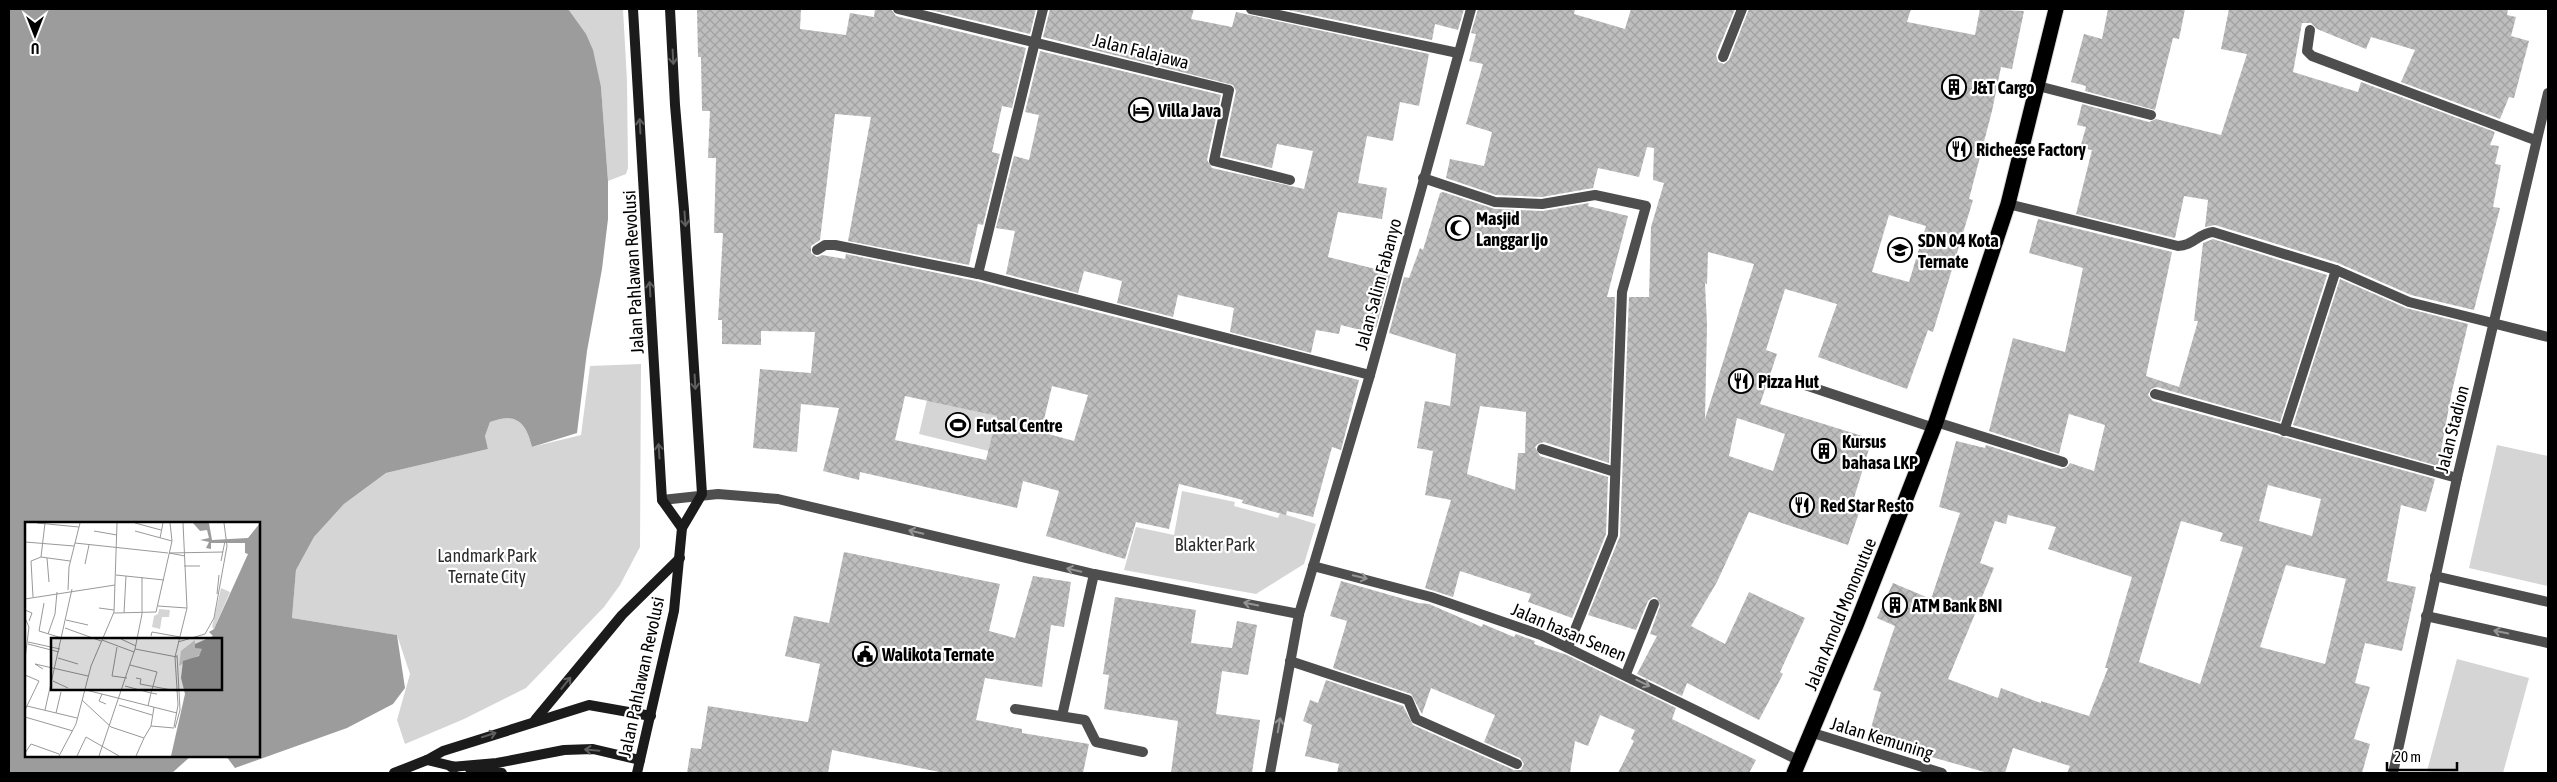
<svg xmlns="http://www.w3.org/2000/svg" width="2557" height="782" viewBox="0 0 2557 782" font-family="'Asap Condensed',sans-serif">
	<defs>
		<pattern id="building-cross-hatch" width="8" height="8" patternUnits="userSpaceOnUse" patternTransform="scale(1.25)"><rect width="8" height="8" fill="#bebebe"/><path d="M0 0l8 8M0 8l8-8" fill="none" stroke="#a2a2a2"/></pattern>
	</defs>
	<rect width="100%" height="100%" fill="#fff"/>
	<!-- park -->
	<g fill="#d5d5d5">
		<path d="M568,9H623L627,81L628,168L626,174L608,181L601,87Z"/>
		<path d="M641,364L640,547L620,585L604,607L526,688L464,719L405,744L397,720L410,674L397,635L292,618L296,570L314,537L344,504L386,473L488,449L485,436L490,422C516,412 526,422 532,447L581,435L590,366Z"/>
		<path d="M927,400L997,416L989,451L919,434Z"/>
		<path d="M2497,445L2548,456V586L2469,568Z"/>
		<path d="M1182,491L1235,502L1234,506L1278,518L1280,513L1316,524L1304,564L1256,594L1124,570L1136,527L1174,535Z"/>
		<path d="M2457,659L2529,678L2503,773H2435L2427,771Z"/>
	</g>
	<!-- water -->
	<path fill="#9c9c9c" d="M9,9H568L586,34L593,50L601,87L608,181V219L602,269L587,351L577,433L532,447C526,422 516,412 490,422L485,436L488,449L386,473L344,504L314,537L296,570L292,618L397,635L405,688L393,704L347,728L235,768L226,756H259V523H26V756H191L172,773H9Z"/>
	<!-- building -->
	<g fill="url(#building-cross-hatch)" fill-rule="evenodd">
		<path d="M697,9H801L800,29L846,35L850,13L874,17L875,9H891L896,16L1026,48L1012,108L1002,106L992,152L1000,154L983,225L978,224L969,265L848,241L871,117L835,114L820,240L811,246V253L817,257L822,255L845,259L846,254L976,281L1359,380L1341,450L1332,447L1313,517L1287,511L1286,515L1242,503L1243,500L1179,484L1169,529L1136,522L1125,559L1046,536L1059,491L1023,481L1017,508L860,472L859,480L823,471L839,408L801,404L797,452L753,448L760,369L811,373L815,332L761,331V345L722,344V320H718L723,233H714L716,158H708L710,111H702L701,57H698ZM1052,386L1088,395L1074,441L1041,432ZM905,396L997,416L986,460L895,440Z"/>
		<path d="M926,9H1036L1030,34Z"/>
		<path d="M1050,9H1194L1191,19L1232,27L1236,12L1429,54L1419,106L1400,102L1393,141L1367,136L1358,183L1387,188L1382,219L1338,212L1328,257L1391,273L1376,328H1373L1372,333L1341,325L1339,334L1316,330L1311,353L1230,332L1234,308L1178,295L1173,317L1117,303L1122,281L1084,271L1078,293L1006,274L1015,231L996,228L1014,156L1029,160L1039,115L1025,112L1040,51L1221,95L1207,160L1212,168L1304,189L1313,151L1277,144L1272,168L1222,156L1236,91L1233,85L1043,37Z"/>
		<path d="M1283,9H1464L1458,30L1435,24L1432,40Z"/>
		<path d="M1478,9H1575L1574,14L1625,29L1631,9H1735L1716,55L1718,62L1724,64L1729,60L1749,9H1911L1907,22L1975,35L1980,9L2024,11L2012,69L2001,67L1992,111L1969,199L1973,200L1933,332L1928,330L1907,389L1818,357L1837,304L1785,289L1766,350L1777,354L1760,404L1872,439L1854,498L1863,501L1848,545L1749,512L1717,582L1691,626L1725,644L1749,592L1805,618L1780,672L1783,674L1759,720L1687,683L1682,696L1637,674L1657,636L1650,634L1660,606L1657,598L1653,597L1648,601L1636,630L1588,615L1620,536L1629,297H1649L1651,227L1664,183L1653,180L1654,148L1647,147L1639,177L1598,168L1593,188L1542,197L1496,195L1446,178L1450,159L1484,166L1492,132L1466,124L1483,64L1469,61L1476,34L1471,33ZM1889,215L1926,226L1909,282L1872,272ZM1708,252L1754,264L1705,419L1707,325L1705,283L1707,284ZM1737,418L1785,434L1773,471L1729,456Z"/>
		<path d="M2108,9H2185L2179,39L2173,38L2155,110L2085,91L2086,86L2071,82L2084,34L2102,39Z"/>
		<path d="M2229,9H2508L2507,15L2516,17L2511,36L2529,41L2514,98L2509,97L2500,119L2401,82L2415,50L2371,37L2366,49L2317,29L2311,23H2302L2293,72L2358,92L2361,82L2495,132L2490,145L2499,146L2495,164L2501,165L2493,207L2500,208L2474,310L2411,295L2338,263L2215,225L2205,227L2208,200L2184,196L2175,238L2076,214L2092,150L2080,148L2086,127L2077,125L2082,104L2149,122L2156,119L2221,135L2247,54L2221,49Z"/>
		<path d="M1443,192L1495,209L1543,211L1589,203L1588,206L1628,216L1607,297H1615L1609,463L1544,442L1538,444L1535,447L1540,456L1608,477L1606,534L1572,618L1528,602L1531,594L1460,571L1453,597L1425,588L1451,500L1425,495L1433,451L1417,448L1425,401L1450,406L1456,354L1389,333L1404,277L1409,278L1420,248L1423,250L1440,193ZM1480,406L1526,412L1525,453H1518L1515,490L1467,474Z"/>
		<path d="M2038,219L2172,252L2146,376L2179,387L2198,321H2194L2203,243L2213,239L2327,275L2280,422L2157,387L2151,389L2148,395L2153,401L2435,479L2426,512L2401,505L2387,581L2416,587L2402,651L2365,643L2355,683L2370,687L2354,739L2370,744L2362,773H2067L2070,766L2013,748L2005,773H1988L1868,739L1881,692L1873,690L1895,626L1877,618L1893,583L1931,599L1960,513L1939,507L1956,441L1985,448L1986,445L2061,469L2067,467L2070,463L2094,471L2105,425L2069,414L2059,454L1989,431L2013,338L2065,352L2083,268L2029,253ZM2268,485L2321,499L2312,536L2259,521ZM2008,515L2056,527L2048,549L2132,577L2105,668H2108L2089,716L2041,701V703L2001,688L1998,698L1948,679L1994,568L1980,563L1995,521L2006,524ZM2181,521L2223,533L2220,541L2243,547L2200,684L2139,662ZM2286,565L2346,579L2325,664L2260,647Z"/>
		<path d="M2340,279L2406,308L2468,324L2452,391L2438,466L2293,425Z"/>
		<path d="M844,552L1000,584L989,631L1015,638L1033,576L1071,582L1064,627L1051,625L1042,687L985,678L976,720L1022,729V733L1089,744L1083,773H944L832,750L828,773H687L691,748L701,749L708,706L808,722L820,664L785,656L794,616L829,623Z"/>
		<path d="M1341,581L1418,603L1429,604L1482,627L1483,624L1514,637L1516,634L1535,641L1534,644L1567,655L1676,708L1672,719L1756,760L1749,773H1618L1634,741L1631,739L1635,730L1600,715L1588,746L1575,741L1570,773H1337L1339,764L1305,756L1312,725L1303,721L1310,700L1318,703L1326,680L1403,706L1413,725L1514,770H1521L1524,764L1520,758L1484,742L1495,715L1431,688L1422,714L1411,694L1333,668L1347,621L1330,616Z"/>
		<path d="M1115,597L1196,610L1191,643L1232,648L1237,621L1257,625L1248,675L1222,671L1216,714L1260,720L1252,773H1171L1178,721L1104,709L1109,675L1103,674Z"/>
	</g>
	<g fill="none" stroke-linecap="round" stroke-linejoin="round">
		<defs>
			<path id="highway" d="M1794,773L1857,623L1936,422L2008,204L2056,9"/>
		</defs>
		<!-- highway casing -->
		<use href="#highway" stroke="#dbdbdb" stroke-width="17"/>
		<!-- street -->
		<g stroke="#4e4e4e" stroke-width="10">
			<path d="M898,9L1229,90L1214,161L1290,180"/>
			<path d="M1043,9L978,274L1370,375"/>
			<path d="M1251,9L1458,53"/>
			<path d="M2310,30L2307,51L2312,56L2535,140"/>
			<path d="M1723,57L1742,9"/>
			<path d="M2038,86L2151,115"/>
			<path d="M1423,178L1495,202L1542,204L1595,195L1646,206L1622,292L1613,535L1568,647"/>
			<path d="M2008,204L2178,246C2193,246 2199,233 2213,232L2336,270L2409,302L2548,337"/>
			<path d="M817,250L825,245H835L978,274"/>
			<path d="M1802,384L1934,428"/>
			<path d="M2155,394L2457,478"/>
			<path d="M1936,422L2063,462"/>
			<path d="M2284,431L2336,270"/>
			<path d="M1542,449L1615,472"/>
			<path d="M662,500L718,494L778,499L1094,574L1299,614L1270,773"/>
			<path d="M1313,566L1431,597L1541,635L1800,761"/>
			<path d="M2435,576L2548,602"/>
			<path d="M1299,614L1370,375L1471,9"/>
			<path d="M2426,616L2548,643"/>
			<path d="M1290,661L1408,700L1416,719L1517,764"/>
			<path d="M1626,674L1654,604"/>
			<path d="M1015,709L1085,720L1096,742L1143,752"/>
			<path d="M1062,716L1094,574"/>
			<path d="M1813,733L1942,773"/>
			<path d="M2393,773L2457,478L2548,93"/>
		</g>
		<!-- secondary -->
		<g stroke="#1b1b1b" stroke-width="10">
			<path d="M633,9L662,500L682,528"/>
			<path d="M535,720L622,615L680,558"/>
			<path d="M427,760L456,767"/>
			<path d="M451,767L497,763L564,750L593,749L640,760"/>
			<path d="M470,769L502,773"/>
			<path d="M394,773L427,760L443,751L589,705L651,716"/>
			<path d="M637,773L674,611L682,528L702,494L684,210L675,105L670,9"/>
		</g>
		<!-- highway -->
		<use href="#highway" stroke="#000" stroke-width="15"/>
	</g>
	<!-- one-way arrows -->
	<defs><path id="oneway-shaft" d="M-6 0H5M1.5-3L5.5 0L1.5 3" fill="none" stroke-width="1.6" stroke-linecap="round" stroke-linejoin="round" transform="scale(1.25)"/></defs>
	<g stroke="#5f5f5f">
		<use href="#oneway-shaft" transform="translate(673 57) rotate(87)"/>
		<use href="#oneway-shaft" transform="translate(640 126) rotate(-93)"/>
		<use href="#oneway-shaft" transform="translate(685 219) rotate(86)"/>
		<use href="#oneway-shaft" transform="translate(650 289) rotate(-93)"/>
		<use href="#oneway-shaft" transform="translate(695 382) rotate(87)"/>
		<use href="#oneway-shaft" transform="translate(659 451) rotate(-94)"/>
		<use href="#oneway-shaft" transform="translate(566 683) rotate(-51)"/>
		<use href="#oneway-shaft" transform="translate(489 735) rotate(-18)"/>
		<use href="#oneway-shaft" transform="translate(592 750) rotate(-175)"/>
	</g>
	<g stroke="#959595">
		<use href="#oneway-shaft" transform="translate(916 532) rotate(-167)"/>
		<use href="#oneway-shaft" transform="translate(1074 570) rotate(-167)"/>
		<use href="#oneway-shaft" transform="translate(1360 577) rotate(14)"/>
		<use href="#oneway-shaft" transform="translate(1251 604) rotate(-169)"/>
		<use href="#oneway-shaft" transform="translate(2501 632) rotate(-168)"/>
		<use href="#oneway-shaft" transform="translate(1643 683) rotate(26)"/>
		<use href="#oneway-shaft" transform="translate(1279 725) rotate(-80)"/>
	</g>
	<!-- icons -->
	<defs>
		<symbol id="building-ring" viewBox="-11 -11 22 22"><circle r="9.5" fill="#fff" stroke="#000" stroke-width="1.5"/><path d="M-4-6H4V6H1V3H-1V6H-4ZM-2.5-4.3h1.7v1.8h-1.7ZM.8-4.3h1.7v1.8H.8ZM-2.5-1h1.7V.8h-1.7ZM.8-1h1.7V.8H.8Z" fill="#000"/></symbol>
		<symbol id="hotel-ring" viewBox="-11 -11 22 22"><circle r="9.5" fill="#fff" stroke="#000" stroke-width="1.5"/><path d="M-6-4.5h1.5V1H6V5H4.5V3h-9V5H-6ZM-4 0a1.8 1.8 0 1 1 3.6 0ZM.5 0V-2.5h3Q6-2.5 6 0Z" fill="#000"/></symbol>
		<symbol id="restaurant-ring" viewBox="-11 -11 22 22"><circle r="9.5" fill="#fff" stroke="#000" stroke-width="1.5"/><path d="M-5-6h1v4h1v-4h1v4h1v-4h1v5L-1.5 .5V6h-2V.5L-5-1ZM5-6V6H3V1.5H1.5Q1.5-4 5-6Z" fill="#000"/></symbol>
		<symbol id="mosque-ring" viewBox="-11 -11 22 22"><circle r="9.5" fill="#fff" stroke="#000" stroke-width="1.5"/><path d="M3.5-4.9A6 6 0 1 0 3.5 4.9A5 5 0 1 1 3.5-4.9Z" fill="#000"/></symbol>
		<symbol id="school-ring" viewBox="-11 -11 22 22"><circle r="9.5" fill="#fff" stroke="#000" stroke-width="1.5"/><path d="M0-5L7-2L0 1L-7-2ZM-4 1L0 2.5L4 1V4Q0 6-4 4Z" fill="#000"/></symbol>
		<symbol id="stadium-ring" viewBox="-11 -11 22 22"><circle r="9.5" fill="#fff" stroke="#000" stroke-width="1.5"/><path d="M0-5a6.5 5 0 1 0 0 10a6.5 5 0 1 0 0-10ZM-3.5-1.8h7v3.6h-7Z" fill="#000"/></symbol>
		<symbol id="civic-ring" viewBox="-11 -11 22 22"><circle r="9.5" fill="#fff" stroke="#000" stroke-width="1.5"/><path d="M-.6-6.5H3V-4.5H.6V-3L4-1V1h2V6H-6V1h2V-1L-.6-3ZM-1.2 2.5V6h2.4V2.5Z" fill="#000"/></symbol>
	</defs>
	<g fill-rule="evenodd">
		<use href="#building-ring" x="1940" y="73" width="28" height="28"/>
		<use href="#hotel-ring" x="1127" y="96" width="28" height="28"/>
		<use href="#restaurant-ring" x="1945" y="135" width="28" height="28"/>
		<use href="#mosque-ring" x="1444" y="214" width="28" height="28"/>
		<use href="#school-ring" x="1886" y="236" width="28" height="28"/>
		<use href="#restaurant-ring" x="1727" y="367" width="28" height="28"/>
		<use href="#stadium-ring" x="944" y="411" width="28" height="28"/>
		<use href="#building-ring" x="1810" y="437" width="28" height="28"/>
		<use href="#restaurant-ring" x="1788" y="491" width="28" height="28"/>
		<use href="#building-ring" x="1881" y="591" width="28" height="28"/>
		<use href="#civic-ring" x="851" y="640" width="28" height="28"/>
	</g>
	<g text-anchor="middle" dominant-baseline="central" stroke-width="4.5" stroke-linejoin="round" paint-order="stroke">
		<!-- street labels -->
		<g font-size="18" fill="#000" stroke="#fff">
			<text transform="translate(1141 51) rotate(14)">Jalan Falajawa</text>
			<text transform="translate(633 272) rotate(-93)">Jalan Pahlawan Revolusi</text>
			<text transform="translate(1378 284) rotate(-75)">Jalan Salim Fabanyo</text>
			<text transform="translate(2452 429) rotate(-76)">Jalan Stadion</text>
			<text transform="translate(1840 614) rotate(-68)">Jalan Arnold Mononutue</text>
			<text transform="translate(1569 632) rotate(23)">Jalan hasan Senen</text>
			<text transform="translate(641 677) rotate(-78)">Jalan Pahlawan Revolusi</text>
			<text transform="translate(1882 738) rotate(17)">Jalan Kemuning</text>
		</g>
		<!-- poi labels -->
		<g font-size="18" font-weight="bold" fill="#000" stroke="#fff" text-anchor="start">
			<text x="1972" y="87">J&amp;T Cargo</text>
			<text x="1158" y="110">Villa Java</text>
			<text x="1976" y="149">Richeese Factory</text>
			<text x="1476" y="218">Masjid<tspan x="1476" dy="21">Langgar Ijo</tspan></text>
			<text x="1918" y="240">SDN 04 Kota<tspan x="1918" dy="21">Ternate</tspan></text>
			<text x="1758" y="381">Pizza Hut</text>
			<text x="976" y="425">Futsal Centre</text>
			<text x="1842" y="441">Kursus<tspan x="1842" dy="21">bahasa LKP</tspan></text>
			<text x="1820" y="505">Red Star Resto</text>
			<text x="1912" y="605">ATM Bank BNI</text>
			<text x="882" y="654">Walikota Ternate</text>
		</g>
		<!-- park labels -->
		<g font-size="18" fill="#2c2c2c" stroke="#fff">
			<text x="1215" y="544">Blakter Park</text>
			<text x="487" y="555">Landmark Park<tspan x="487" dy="21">Ternate City</tspan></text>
		</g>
	</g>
	<!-- overview -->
	<g transform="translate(25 522)">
		<rect width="235" height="235" fill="#fff"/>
		<path d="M196,66L205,70L189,107L187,105ZM134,87L145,88L144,95H137L135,107L127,105L129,94L133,92ZM170,118V126L177,127L176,132L154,144L156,129Z" fill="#d5d5d5"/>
		<path d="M168,1H184L187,18L223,16L235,1V234H146L160,172L156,156L158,139L174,134L177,127L170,126V122L188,114L184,110L189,107L223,32L220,31V21H186V27L181,26L184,20L175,18L184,16L182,8L175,9Z" fill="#9c9c9c"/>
		<path fill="none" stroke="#999" stroke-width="1" d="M12,1L54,5M20,1L16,35L45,39M110,1L136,8M69,9L92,13M110,9L147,19M135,16L138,1M0,20L49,24M50,21L143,31M144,31L198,30M144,31L160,34M22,36L24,60M196,39L200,19M60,42L64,23M159,44H175M91,53L139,58M117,55V92L110,127L152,135M43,68L44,45L55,1M192,72L194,53M8,75L6,39L16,35M0,77L90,63M19,81L14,109L37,116M133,84L162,86M74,86L89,88M0,88L7,91L4,99M89,91L131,90L147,19L145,1M99,91L101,54M0,96L4,105L0,137M41,98L63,103M40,106L76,119M23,112L30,92L32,70M126,114L127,110L155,115M96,117L111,124M77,118L109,130M3,120L35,127M153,120L180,112L189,96L202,24L199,1M3,122L34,130M92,125L87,154L102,156M33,136L53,142M18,147L10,142L63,154M0,153L14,159L0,188M111,156L116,157L115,162L152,169M28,159L43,166M100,164L126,171L132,150L105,143M61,168L152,191M77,172L74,179L81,182M57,178L86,205L119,216L126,204L149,206M94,183L127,193M2,184L52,196M123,184L126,171L132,172M20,188L47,67M31,191L36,170M0,195L48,209M126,204L129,185M149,205L153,183L150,135L162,86L158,1M150,206L155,188L152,133M0,231L6,222L34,232M34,234L51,202L66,144L89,90L92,1M52,234L61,215L94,234M74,234L110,127M111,234L119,216"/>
		<path fill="#000" fill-opacity="0.15" stroke="#000" stroke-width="2.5" d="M26,116H197V168H26Z"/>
		<rect width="235" height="235" fill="none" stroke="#000" stroke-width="2.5"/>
	</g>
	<!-- border -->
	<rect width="2557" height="782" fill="none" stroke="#000000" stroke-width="20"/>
	<!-- north arrow -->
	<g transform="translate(35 35) rotate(180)" stroke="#ffffff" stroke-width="4" paint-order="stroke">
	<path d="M0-4L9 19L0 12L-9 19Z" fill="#000000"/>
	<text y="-8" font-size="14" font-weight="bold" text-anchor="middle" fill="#000000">U</text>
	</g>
	<!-- scale -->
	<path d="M2387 762v8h70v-8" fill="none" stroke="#000000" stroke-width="2.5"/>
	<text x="2394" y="762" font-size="15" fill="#000000" stroke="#ffffff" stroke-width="4" paint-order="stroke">20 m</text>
</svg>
